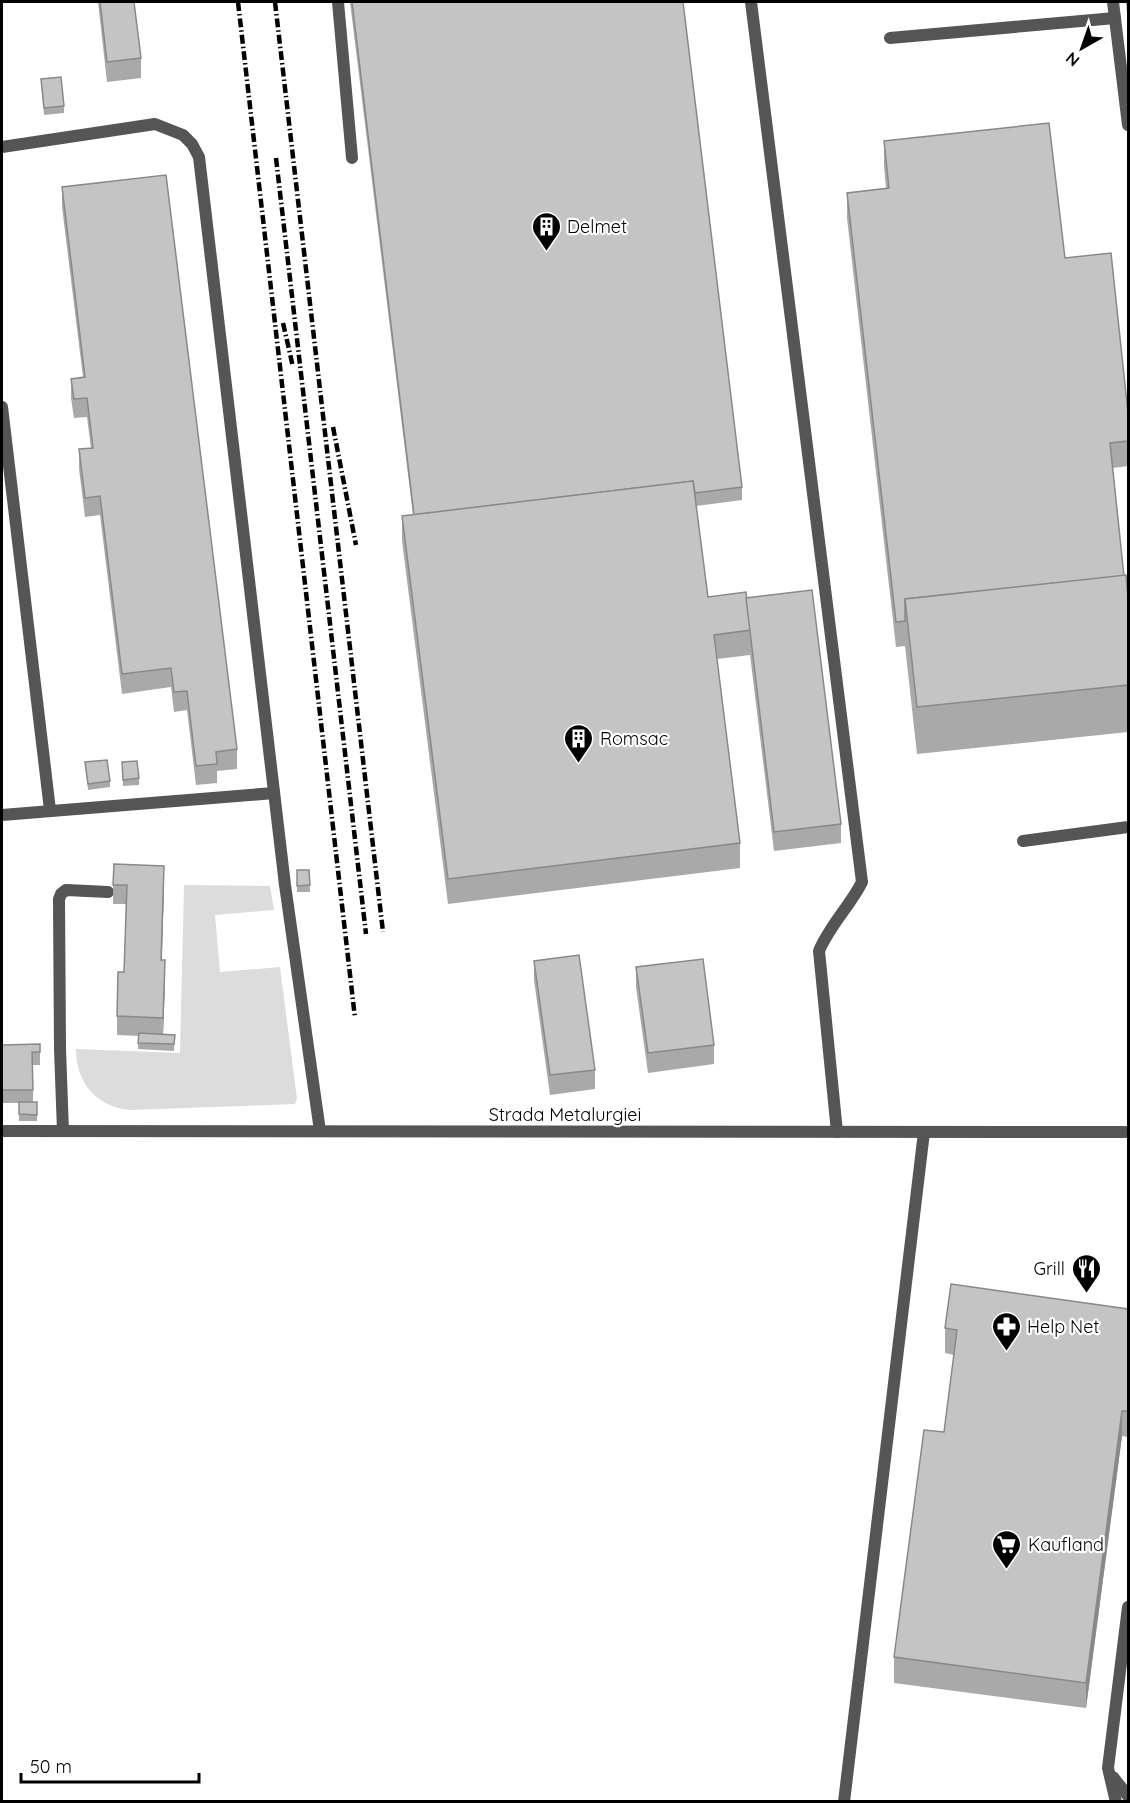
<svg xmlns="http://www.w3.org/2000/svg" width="1130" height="1803" viewBox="0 0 1130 1803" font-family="Quicksand,sans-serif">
	<rect width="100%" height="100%" fill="#fff"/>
	<!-- green -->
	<path fill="#dcdcdc" d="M184,885L270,886L274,910L215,915L220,972L280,967L297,1099L295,1104L129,1110C96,1106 76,1083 76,1049L180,1053Z"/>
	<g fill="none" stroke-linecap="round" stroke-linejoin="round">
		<!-- service -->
		<g stroke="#555" stroke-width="12">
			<path d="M338,2L352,158"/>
			<path d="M751,2L862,882C850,906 830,925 819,951L837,1132"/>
			<path d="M1113,2L1128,125"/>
			<path d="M890,38L1115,18"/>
			<path d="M2,147L155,124L183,135L192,144L199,157L285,885L320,1131"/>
			<path d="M2,407L50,810"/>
			<path d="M2,815L274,793"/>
			<path d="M1023,841L1128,827"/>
			<path d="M63,1131L60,1049L59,899L61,894L66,890L108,892"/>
			<path d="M1113,1777L1128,1796"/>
			<path d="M844,1802L924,1132"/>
			<path d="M1116,1802L1108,1768L1128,1607"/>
		</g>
		<!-- minor -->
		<path stroke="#555" stroke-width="12" d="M2,1131L1128,1132"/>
		<!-- rail -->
		<g stroke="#000" stroke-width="4.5" stroke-dasharray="9 3 1.5 3" stroke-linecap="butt">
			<path d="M238,2L355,1018"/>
			<path d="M275,2L383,932"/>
			<path d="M276,158L366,934"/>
			<path d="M283,323L293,367"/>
			<path d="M333,427L356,545"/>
		</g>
	</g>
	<!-- wall -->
	<g fill="#a9a9a9">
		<path d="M98,2H134L141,58V78L107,82Z"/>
		<path d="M350,2H683L742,487V500L696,506L708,597L746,598L841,824V843L774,851L750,655L717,659L740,843V868L448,904L402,541V516L413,515Z"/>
		<path d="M1126,2H1128V25Z"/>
		<path d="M41,79L64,106V113L44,115Z"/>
		<path d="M884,141L1065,258L1128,413V466L1113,468L1124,576L1128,598V732L917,754L905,646L896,647L847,218V193L886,188L884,166Z"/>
		<path d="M62,187L237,749V769L217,771V783L196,785L187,710L174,712L171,687L122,694L100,515L85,517L79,469V449L91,448L87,417L74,418L71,398V379L83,377L62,207Z"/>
		<path d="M85,762L110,781V787L88,790Z"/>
		<path d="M122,762L139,778V785L123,786Z"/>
		<path d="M297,870H309L310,892H297Z"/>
		<path d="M113,885H164L162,960L165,979L163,1034L175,1035L174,1051L138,1049V1036L117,1035V1016L124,972L126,904H113Z"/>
		<path d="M534,961L595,1070V1089L550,1095L534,980Z"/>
		<path d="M636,967L714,1045V1064L648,1073L636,987Z"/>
		<path d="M40,1044V1065H33V1102H37V1121H19V1103H2V1045Z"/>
		<path d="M1128,1309V1437L1122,1436L1086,1708L894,1683V1657L944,1432L954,1355L945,1353V1328Z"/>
	</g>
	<!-- shaded-wall -->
	<g fill="#898989">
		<path d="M164,866V885L161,979V960Z"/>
		<path d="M165,960V979L163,1037V1018Z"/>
		<path d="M1122,1411V1436L1086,1708V1683Z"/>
	</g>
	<!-- building -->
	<g fill="#c4c4c4" stroke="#898989" stroke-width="1.5">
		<path d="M100,2H134L141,58L107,62Z"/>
		<path d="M352,2H683L742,487L695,493L693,481L414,515Z"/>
		<path d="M61,77L64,106L44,108L41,79Z"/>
		<path d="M1049,123L1065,258L1111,253L1128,413V441L1110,443L1124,576L905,599V621L896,622L847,193L889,188L884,141Z"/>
		<path d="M166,175L237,749L216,752L217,764L196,766L187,691L174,692L171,668L122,674L100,496L85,498L79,449L93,448L87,398L74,399L71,379L85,377L62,187Z"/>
		<path d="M693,481L708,597L746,592L751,630L714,635L740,843L448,879L402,516Z"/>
		<path d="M1126,575L1128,598V685L917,707L905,599Z"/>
		<path d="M812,590L841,824L774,832L746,598Z"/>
		<path d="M107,760L110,781L88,784L85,762Z"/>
		<path d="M137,761L139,778L123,780L122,762Z"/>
		<path d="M114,864L164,866L161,960H165L163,1018L117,1016L118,972H124L127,885H113Z"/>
		<path d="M297,870H309L310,885L297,886Z"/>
		<path d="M579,955L595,1070L550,1075L534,961Z"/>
		<path d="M703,959L714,1045L648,1053L636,967Z"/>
		<path d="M139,1033L175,1035L174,1044L138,1043Z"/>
		<path d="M40,1044V1052H32L33,1090H2V1045Z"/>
		<path d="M19,1102H37V1115L19,1114Z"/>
		<path d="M951,1284L1128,1309V1411H1122L1086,1683L894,1657L924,1430L944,1432L957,1330L945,1328Z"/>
	</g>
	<!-- icons -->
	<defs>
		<symbol id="building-pin" viewBox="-11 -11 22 30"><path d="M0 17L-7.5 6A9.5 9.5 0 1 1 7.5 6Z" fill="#000" stroke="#fff"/><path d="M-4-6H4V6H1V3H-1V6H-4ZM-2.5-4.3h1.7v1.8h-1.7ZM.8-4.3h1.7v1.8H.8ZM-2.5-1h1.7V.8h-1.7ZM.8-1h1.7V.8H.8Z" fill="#fff"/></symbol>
		<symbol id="restaurant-pin" viewBox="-11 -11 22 30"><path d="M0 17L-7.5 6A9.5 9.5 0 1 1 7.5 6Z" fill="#000" stroke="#fff"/><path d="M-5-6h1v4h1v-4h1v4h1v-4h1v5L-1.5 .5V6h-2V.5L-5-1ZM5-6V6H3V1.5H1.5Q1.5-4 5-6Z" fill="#fff"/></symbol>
		<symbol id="pharmacy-pin" viewBox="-11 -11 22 30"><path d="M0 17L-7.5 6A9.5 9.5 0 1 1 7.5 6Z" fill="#000" stroke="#fff"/><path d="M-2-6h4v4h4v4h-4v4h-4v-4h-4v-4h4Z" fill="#fff"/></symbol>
		<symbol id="supermarket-pin" viewBox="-11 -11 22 30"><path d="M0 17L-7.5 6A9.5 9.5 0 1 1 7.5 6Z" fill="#000" stroke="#fff"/><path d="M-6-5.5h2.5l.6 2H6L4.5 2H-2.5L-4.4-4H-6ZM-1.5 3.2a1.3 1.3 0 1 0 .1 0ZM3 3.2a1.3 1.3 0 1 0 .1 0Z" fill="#fff"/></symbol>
	</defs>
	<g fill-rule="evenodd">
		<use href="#building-pin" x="530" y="210" width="33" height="45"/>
		<use href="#building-pin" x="562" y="722" width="33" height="45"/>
		<use href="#restaurant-pin" x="1070" y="1252" width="33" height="45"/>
		<use href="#pharmacy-pin" x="990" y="1310" width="33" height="45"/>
		<use href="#supermarket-pin" x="990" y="1528" width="33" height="45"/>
	</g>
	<g text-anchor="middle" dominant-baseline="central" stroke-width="4.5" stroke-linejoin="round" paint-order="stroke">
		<!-- poi labels -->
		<g font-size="18" fill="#000" stroke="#fff" text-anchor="start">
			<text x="567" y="226">Delmet</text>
			<text x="600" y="738">Romsac</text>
			<text x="1065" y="1268" text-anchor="end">Grill</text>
			<text x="1027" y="1326">Help Net</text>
			<text x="1028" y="1544">Kaufland</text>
		</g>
		<!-- street labels -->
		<g font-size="18" fill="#000" stroke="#fff">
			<text x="565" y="1114">Strada Metalurgiei</text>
		</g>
	</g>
	<!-- border -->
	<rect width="1130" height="1803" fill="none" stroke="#000000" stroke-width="6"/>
	<!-- north arrow -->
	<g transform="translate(1082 48) rotate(220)" stroke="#ffffff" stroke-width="4.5" paint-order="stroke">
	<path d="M0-4.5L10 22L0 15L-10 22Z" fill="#000000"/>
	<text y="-9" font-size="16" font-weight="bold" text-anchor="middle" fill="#000000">N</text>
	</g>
	<!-- scale -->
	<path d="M21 1773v9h178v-9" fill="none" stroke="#000000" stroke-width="3"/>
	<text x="30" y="1773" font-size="18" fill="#000000" stroke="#ffffff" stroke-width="4.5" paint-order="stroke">50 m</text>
</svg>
